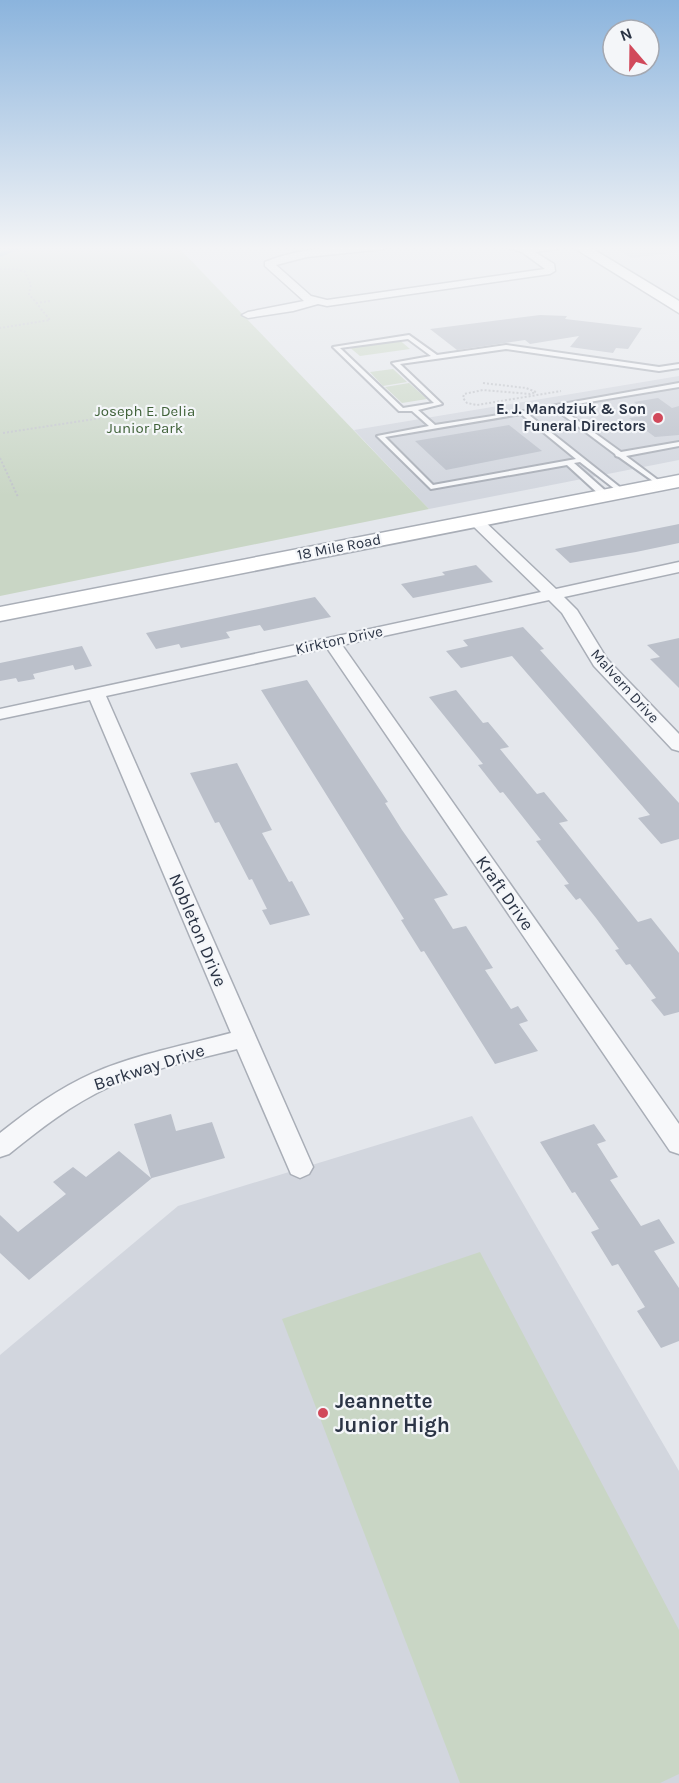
<svg xmlns="http://www.w3.org/2000/svg" width="679" height="1783" viewBox="0 0 679 1783" font-family="Karla,sans-serif">
	<rect width="100%" height="100%" fill="#e4e7ec"/>
	<!-- built -->
	<g fill="#d2d6de">
		<path d="M611,246H679V252L632,258Z"/>
		<path d="M679,376V460L429,509L354,430Z"/>
		<path d="M472,1116L679,1471V1783H0V1355L178,1206Z"/>
	</g>
	<!-- green -->
	<g fill="#c9d6c5">
		<path d="M0,246H188L179,248L429,509L0,596Z"/>
		<path d="M397,338L410,349L360,356L348,346Z"/>
		<path d="M393,369L407,382L383,386L370,372Z"/>
		<path d="M409,383L427,399L402,403L385,387Z"/>
		<path d="M480,1252L679,1630V1774L660,1783H460L282,1319Z"/>
	</g>
	<g fill="none" stroke-linecap="round" stroke-linejoin="round">
		<!-- stream -->
		<path stroke="#9fb4cc" stroke-width="4" d="M0,255L22,246"/>
	</g>
	<!-- building -->
	<g fill="#bbc0ca">
		<path d="M540,315L567,316L565,319L642,328L628,349L616,348L613,353L570,347L579,336L530,344L525,340L457,350L430,329Z"/>
		<path d="M658,398L672,408L679,406V435L655,437L629,418L648,415L646,413L648,412L634,402Z"/>
		<path d="M509,425L542,451L446,470L415,441Z"/>
		<path d="M679,524V543L636,552L570,563L555,549Z"/>
		<path d="M476,565L493,582L413,598L401,584L445,575L442,572Z"/>
		<path d="M315,597L331,617L264,631L260,625L226,632L230,638L181,648L179,644L156,649L146,633Z"/>
		<path d="M523,627L544,649L540,650L679,803V839L661,844L638,818L650,815L512,656L461,668L446,651L468,646L463,640Z"/>
		<path d="M679,638V688L650,659L660,657L647,645Z"/>
		<path d="M82,646L92,666L75,670L73,665L33,674L35,679L18,682L16,678L0,681V663Z"/>
		<path d="M307,680L388,802L385,803L402,830L448,895L434,899L453,929L466,926L493,968L485,970L511,1009L518,1006L528,1021L519,1024L538,1051L495,1064L424,951L421,952L401,920L404,919L261,690Z"/>
		<path d="M456,690L483,723L488,722L509,747L500,749L537,794L544,792L568,821L559,823L638,922L651,918L679,953V1012L664,1016L651,1000L656,998L630,964L626,965L615,950L619,949L596,918L580,898L576,900L564,885L569,884L536,841L541,840L503,792L500,793L478,765L483,764L429,697Z"/>
		<path d="M237,763L272,830L262,833L289,882L292,881L310,915L270,925L262,910L267,909L252,879L249,880L219,822L215,823L190,773Z"/>
		<path d="M171,1114L176,1131L212,1122L225,1158L152,1178L29,1280L0,1253V1215L18,1232L66,1194L53,1182L73,1167L86,1177L119,1151L151,1178L134,1124Z"/>
		<path d="M594,1124L606,1141L597,1144L618,1177L610,1180L641,1226L659,1219L675,1243L654,1251L679,1288V1341L661,1348L637,1311L645,1307L618,1264L612,1266L591,1232L599,1229L575,1192L572,1193L540,1142Z"/>
	</g>
	<g fill="none" stroke-linecap="round" stroke-linejoin="round">
		<defs>
			<g id="service">
				<path d="M409,335L437,355L506,345L659,367L679,364V368L659,371L506,349L400,364L442,404L418,410L435,425L524,411L626,492L620,493L580,462L574,463L608,493V497H602L567,465L431,489L377,436L429,426L412,411H399L333,347ZM408,339L431,356L392,363L434,403L403,408L340,348ZM521,414L576,459L433,485L385,437Z"/>
				<path d="M679,383V387L559,407L621,452L679,442V446L626,456L662,483V485L660,486L619,457L616,456L615,454L551,406Z"/>
			</g>
			<g id="minor">
				<path d="M389,246L384,249L307,257L276,265L311,296L327,300L545,269L522,252L503,246H561L556,249L535,252L554,264L555,271L550,274L327,306L318,304L293,311L248,318L242,315L248,312L304,301L265,266V262C303,246 348,246 389,246Z"/>
				<path d="M476,517L481,518L556,589L679,562V572L564,597L577,610L607,659L679,734V751L672,749L594,666L562,613L549,600L342,645L679,1124V1154L670,1151L327,648L106,696L313,1167L309,1174L300,1178L291,1174L237,1049C194,1060 149,1069 109,1087C72,1104 40,1129 9,1154L0,1157V1133C29,1110 59,1088 93,1073C137,1054 185,1045 231,1033L90,700L0,719V709L541,592L471,524L469,521Z"/>
			</g>
			<g id="secondary">
				<path d="M571,246H588L679,301V313Z"/>
				<path d="M679,475V487L0,621V607Z"/>
			</g>
		</defs>
		<!-- service casing -->
		<use href="#service" stroke="#a9aeb7" stroke-width="4"/>
		<!-- minor casing -->
		<use href="#minor" stroke="#a9aeb7" stroke-width="3"/>
		<!-- secondary casing -->
		<use href="#secondary" stroke="#a9aeb7" stroke-width="3"/>
		<!-- path -->
		<g stroke="#c2c5cb" stroke-width="2" stroke-dasharray="2 2" stroke-linecap="butt">
			<path d="M0,269H16L25,272L31,285L29,294L50,320L0,328"/>
			<path d="M36,303L50,301"/>
			<path d="M483,383L526,388L536,392L530,394L483,390L464,394L463,398L467,403L477,405L561,391"/>
			<path d="M3,433L101,418"/>
			<path d="M0,458L18,497"/>
		</g>
		<!-- service -->
		<use href="#service" fill="#f7f8fa" fill-rule="evenodd"/>
		<!-- minor -->
		<use href="#minor" fill="#f7f8fa" fill-rule="evenodd"/>
		<!-- secondary -->
		<use href="#secondary" fill="#fff" fill-rule="evenodd"/>
	</g>
	<!-- sky -->
	<linearGradient id="sky" x2="0" y2="1"><stop stop-color="#8bb4dd"/><stop offset="0.5" stop-color="#f3f4f6"/><stop offset="1" stop-color="#f3f4f6" stop-opacity="0"/></linearGradient>
	<rect width="679" height="496" fill="url(#sky)"/>
	<!-- markers -->
	<g fill="#d1495b" stroke="#f4f6f9" stroke-width="2">
		<circle cx="658" cy="418" r="6"/>
		<circle cx="323" cy="1413" r="6"/>
	</g>
	<g text-anchor="middle" dominant-baseline="central" stroke-width="4.5" stroke-linejoin="round" paint-order="stroke">
		<!-- far-poi labels -->
		<g font-size="15" font-weight="bold" fill="#2b3445" stroke="#f4f6f9" text-anchor="end">
			<text x="646" y="409">E. J. Mandziuk &amp; Son<tspan x="646" dy="17">Funeral Directors</tspan></text>
		</g>
		<!-- far-park labels -->
		<g font-size="15" fill="#3f6138" stroke="#f4f6f9">
			<text x="145" y="411">Joseph E. Delia<tspan x="145" dy="17">Junior Park</tspan></text>
		</g>
		<!-- far-street labels -->
		<g font-size="15" fill="#2b3445" stroke="#f4f6f9">
			<text transform="translate(339 547) rotate(-11)">18 Mile Road</text>
			<text transform="translate(339 640) rotate(-12)">Kirkton Drive</text>
			<text transform="translate(625 686) rotate(48)">Malvern Drive</text>
		</g>
		<!-- street labels -->
		<g font-size="18" fill="#2b3445" stroke="#f4f6f9">
			<text transform="translate(505 893) rotate(55)">Kraft Drive</text>
			<text transform="translate(198 930) rotate(67)">Nobleton Drive</text>
			<text transform="translate(149 1067) rotate(-18)">Barkway Drive</text>
		</g>
		<!-- near-poi labels -->
		<g font-size="21" font-weight="bold" fill="#2b3445" stroke="#f4f6f9" text-anchor="start">
			<text x="335" y="1401">Jeannette<tspan x="335" dy="24">Junior High</tspan></text>
		</g>
	</g>
	<!-- north arrow -->
	<g transform="translate(631 48) rotate(340)"><circle r="28" fill="#f4f6f9" stroke="#a4a8b1" stroke-width="1.5"/>
	<path d="M0-4.5L10 22L0 15L-10 22Z" fill="#d1495b"/>
	<text y="-9" font-size="16" font-weight="bold" text-anchor="middle" fill="#2b3445">N</text>
	</g>
</svg>
